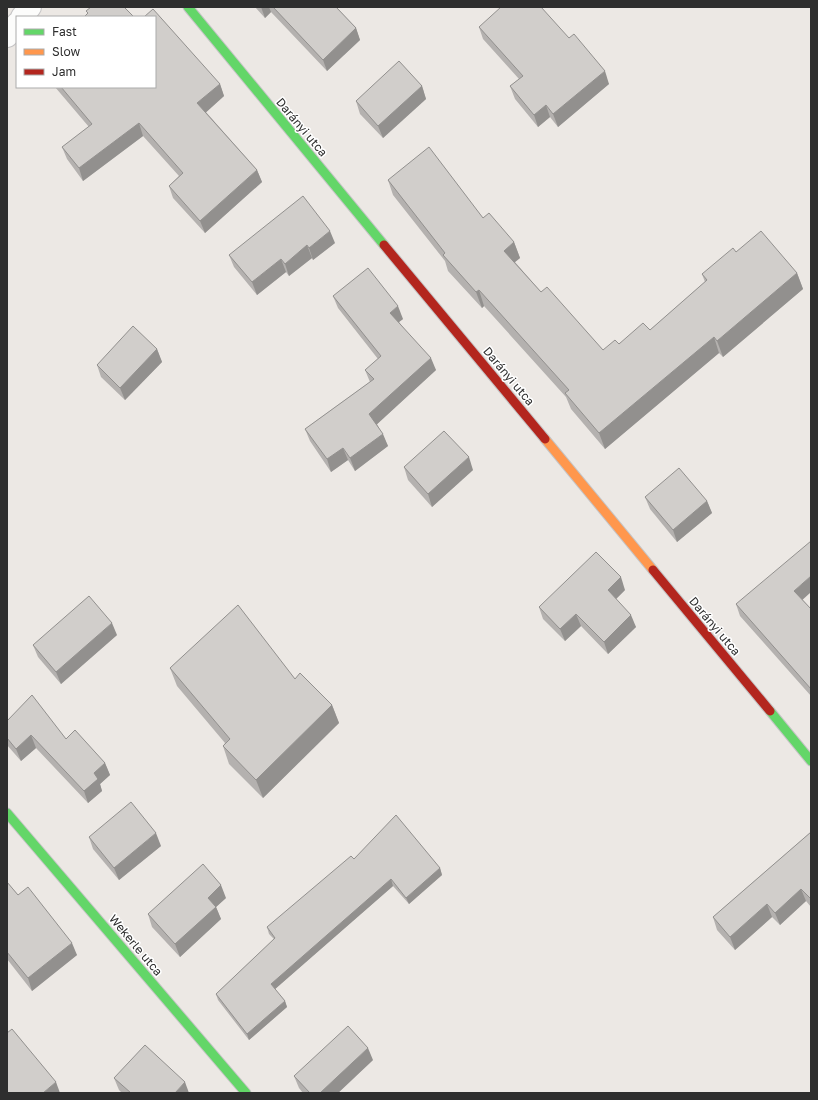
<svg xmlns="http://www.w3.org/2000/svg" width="818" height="1100" viewBox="0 0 818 1100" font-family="'Golos Text',sans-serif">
	<rect width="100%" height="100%" fill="#ece8e4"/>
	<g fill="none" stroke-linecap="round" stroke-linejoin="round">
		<defs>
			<g id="street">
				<path d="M22,17L30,7"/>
				<path d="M7,36L17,24"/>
			</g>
			<g id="fast">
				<path d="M188,7L384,245"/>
				<path d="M770,711L811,761"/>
				<path d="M7,813L246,1093"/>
			</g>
			<path id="slow" d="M545,439L653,570"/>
			<g id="jam">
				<path d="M384,245L545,439"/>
				<path d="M653,570L770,711"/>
			</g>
		</defs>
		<!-- street casing -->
		<use href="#street" stroke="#c5c4c5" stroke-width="24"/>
		<!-- fast casing -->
		<use href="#fast" stroke="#c5c4c5" stroke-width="11"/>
		<!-- slow casing -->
		<use href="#slow" stroke="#c5c4c5" stroke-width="11"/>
		<!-- jam casing -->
		<use href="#jam" stroke="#c5c4c5" stroke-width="11"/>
		<!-- street -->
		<use href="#street" stroke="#fcfcfb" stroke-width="22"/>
		<!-- fast -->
		<use href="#fast" stroke="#63d668" stroke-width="9"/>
		<!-- slow -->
		<use href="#slow" stroke="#ff974d" stroke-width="9"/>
		<!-- jam -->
		<use href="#jam" stroke="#b3261e" stroke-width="9"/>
	</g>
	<!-- wall -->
	<g fill="#b4b1af">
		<path d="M255,7H336L356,28L360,40L327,71L271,12L265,18Z"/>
		<path d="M479,27L569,38L609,84L558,127L550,117L538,127L515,99L510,86L519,79L483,39Z"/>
		<path d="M220,84L224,96L206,112L257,170L262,182L205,233L173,198L169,186L179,176L143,136L83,181L67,159L62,147L89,127L55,87H155Z"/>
		<path d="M422,86L426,99L383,138L360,114L356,101Z"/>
		<path d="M388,180L483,218L514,242L520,258L515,262L541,292L603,350L650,330L705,282L702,274L736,252L797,273L803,289L723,357L719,353L605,449L571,409L566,397L484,306L482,308L448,271L445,261L393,195Z"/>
		<path d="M335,243L313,260L312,258L289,276L286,272L257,295L234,267L229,255Z"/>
		<path d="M333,296L403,319L399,322L436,370L377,424L388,446L355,471L348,460L331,472L310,441L305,429L370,382L365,370L378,359L338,308Z"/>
		<path d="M157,349L162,362L125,400L101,377L97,365Z"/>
		<path d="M404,467L473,470L432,507L408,480Z"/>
		<path d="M645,497L707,501L712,513L677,542L650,509Z"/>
		<path d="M625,590L616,599L636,627L608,654L581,626L565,641L543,619L539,607Z"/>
		<path d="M811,592L802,599L811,609V696L740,616L736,604Z"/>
		<path d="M117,635L61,684L38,657L33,645Z"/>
		<path d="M170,668L295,679L332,705L339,723L263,798L229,764L223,746L225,743L177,686Z"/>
		<path d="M7,721L66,739L105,763L110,775L100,784L102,791L88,803L36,748L21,761L7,745Z"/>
		<path d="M811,832V907L806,901L780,925L772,917L735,950L717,930L713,917Z"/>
		<path d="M89,837L161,846L119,880L93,849Z"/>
		<path d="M354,859L440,868L442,875L409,904L393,886L275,989L285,1001L287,1007L249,1040L218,1000L216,994L274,939L269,934L267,927Z"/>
		<path d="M7,882L18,895L77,955L32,991L7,959Z"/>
		<path d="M226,898L216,907L221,919L180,957L152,927L148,914Z"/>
		<path d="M373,1060L338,1093H303L299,1088L294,1076Z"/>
		<path d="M114,1078L189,1093H122L119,1090Z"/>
	</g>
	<!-- shaded-wall -->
	<g fill="#92908e">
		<path d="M261,7H269L271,12L265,18Z"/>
		<path d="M356,28L360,40L327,71L323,60Z"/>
		<path d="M605,71L609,84L558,127L553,114Z"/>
		<path d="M220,84L224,96L202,116L197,103Z"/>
		<path d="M422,86L426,99L383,138L378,126Z"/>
		<path d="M546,105L550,117L538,127L534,115Z"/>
		<path d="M139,123L143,136L83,181L79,168Z"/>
		<path d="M257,170L262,182L205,233L200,221Z"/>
		<path d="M330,231L335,243L313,260L309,248Z"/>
		<path d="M514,242L520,258L510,266L504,251Z"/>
		<path d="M307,245L312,258L289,276L285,264Z"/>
		<path d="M281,259L286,272L257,295L252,282Z"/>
		<path d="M797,273L803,289L723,357L717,341Z"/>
		<path d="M479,290L484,306L482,308L476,292Z"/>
		<path d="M398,306L403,319L395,325L390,313Z"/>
		<path d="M714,337L719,353L605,449L599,433Z"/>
		<path d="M157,349L162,362L125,400L120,388Z"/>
		<path d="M431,358L436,370L374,427L369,414Z"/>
		<path d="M383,434L388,446L355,471L350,458Z"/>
		<path d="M343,448L348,460L331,472L327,459Z"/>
		<path d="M469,457L473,470L432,507L428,494Z"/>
		<path d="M707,501L712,513L677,542L673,530Z"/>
		<path d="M811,576V592L799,603L794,591Z"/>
		<path d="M621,577L625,590L612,603L608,590Z"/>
		<path d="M576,614L581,626L565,641L560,629Z"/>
		<path d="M631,615L636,627L608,654L604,642Z"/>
		<path d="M112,623L117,635L61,684L56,672Z"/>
		<path d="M332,705L339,723L263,798L256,780Z"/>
		<path d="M31,735L36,748L21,761L16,749Z"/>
		<path d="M105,763L110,775L100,784L102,791L88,803L84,791L94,773Z"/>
		<path d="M156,833L161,846L119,880L114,868Z"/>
		<path d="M440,868L442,875L409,904L406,898Z"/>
		<path d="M391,879L393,886L274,990L271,984Z"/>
		<path d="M221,885L226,898L216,907L221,919L180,957L175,944L208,898Z"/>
		<path d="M801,889L806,901L780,925L775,913Z"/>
		<path d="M767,904L772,917L735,950L730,937Z"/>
		<path d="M72,943L77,955L32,991L28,978Z"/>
		<path d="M285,1001L287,1007L249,1040L247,1034Z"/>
		<path d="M368,1048L373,1060L338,1093H320Z"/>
		<path d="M56,1082L60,1093H43Z"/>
		<path d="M185,1082L189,1093H175Z"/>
	</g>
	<!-- building -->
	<g fill="#d1cecb" stroke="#92908e">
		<path d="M91,7H124L134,17H84L88,13L86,11Z"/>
		<path d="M273,7H336L356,28L323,60Z"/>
		<path d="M501,7H541L569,38L574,34L605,71L553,114L546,105L534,115L510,86L523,76L479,27Z"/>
		<path d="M153,9L220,84L197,103L257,170L200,221L169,186L183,173L139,123L79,168L62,147L92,124L61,87H155V17H144Z"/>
		<path d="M399,61L422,86L378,126L356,101Z"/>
		<path d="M429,147L483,218L489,213L514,242L504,251L541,292L547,287L603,350L615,340L619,344L643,323L650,330L707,280L702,274L733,248L736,252L761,231L797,273L717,341L714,337L599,433L565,393L569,390L479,290L476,292L443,255L445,253L388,180Z"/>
		<path d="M303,196L330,231L309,248L307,245L285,264L281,259L252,282L229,255Z"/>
		<path d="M368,268L398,306L390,313L431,358L369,414L383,434L350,458L343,448L327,459L305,429L374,379L365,370L381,356L333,296Z"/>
		<path d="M133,326L157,349L120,388L97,365Z"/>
		<path d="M444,431L469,457L428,494L404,467Z"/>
		<path d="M679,468L707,501L673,530L645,497Z"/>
		<path d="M811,541V576L794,591L811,609V689L736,604Z"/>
		<path d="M596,552L621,577L608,590L631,615L604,642L576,614L560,629L539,607Z"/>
		<path d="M89,596L112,623L56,672L33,645Z"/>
		<path d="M238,605L295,679L300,673L332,705L256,780L223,746L230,739L170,668Z"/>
		<path d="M32,695L66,739L75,730L105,763L94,773L98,779L84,791L31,735L16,749L7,738V721Z"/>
		<path d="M131,802L156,833L114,868L89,837Z"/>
		<path d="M396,815L440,868L406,898L391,879L271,984L285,1001L247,1034L216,994L275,938L267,927L351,856L354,859Z"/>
		<path d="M811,832V899L801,889L775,913L767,904L730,937L713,917Z"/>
		<path d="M203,864L221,885L208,898L216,907L175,944L148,914Z"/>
		<path d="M7,882L18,895L28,887L72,943L28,978L7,952V930L8,929L7,928Z"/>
		<path d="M348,1026L368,1048L320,1093H310L294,1076Z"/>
		<path d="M12,1029L56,1082L43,1093H7V1033Z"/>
		<path d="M145,1045L185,1082L175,1093H131L114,1078Z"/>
	</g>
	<g text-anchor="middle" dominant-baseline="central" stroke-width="3" stroke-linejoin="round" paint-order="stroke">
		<!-- street labels -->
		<g font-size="12" fill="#2e2e2e" stroke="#fff">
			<text transform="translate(302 127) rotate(50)">Darányi utca</text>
			<text transform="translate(509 376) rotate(50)">Darányi utca</text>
			<text transform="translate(715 626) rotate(50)">Darányi utca</text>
			<text transform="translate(136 945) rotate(50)">Wekerle utca</text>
		</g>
	</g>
	<!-- border -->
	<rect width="818" height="1100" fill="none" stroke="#2e2e2e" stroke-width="16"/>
	<!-- legend -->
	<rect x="16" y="16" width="140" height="72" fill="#ffffff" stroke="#ababab"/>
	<rect x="24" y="29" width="20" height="6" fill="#63d668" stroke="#ababab"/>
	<text x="52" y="36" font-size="12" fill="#2e2e2e">Fast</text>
	<rect x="24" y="49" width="20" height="6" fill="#ff974d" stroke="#ababab"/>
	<text x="52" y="56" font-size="12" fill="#2e2e2e">Slow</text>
	<rect x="24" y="69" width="20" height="6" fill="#b3261e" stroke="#ababab"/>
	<text x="52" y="76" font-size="12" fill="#2e2e2e">Jam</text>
</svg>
